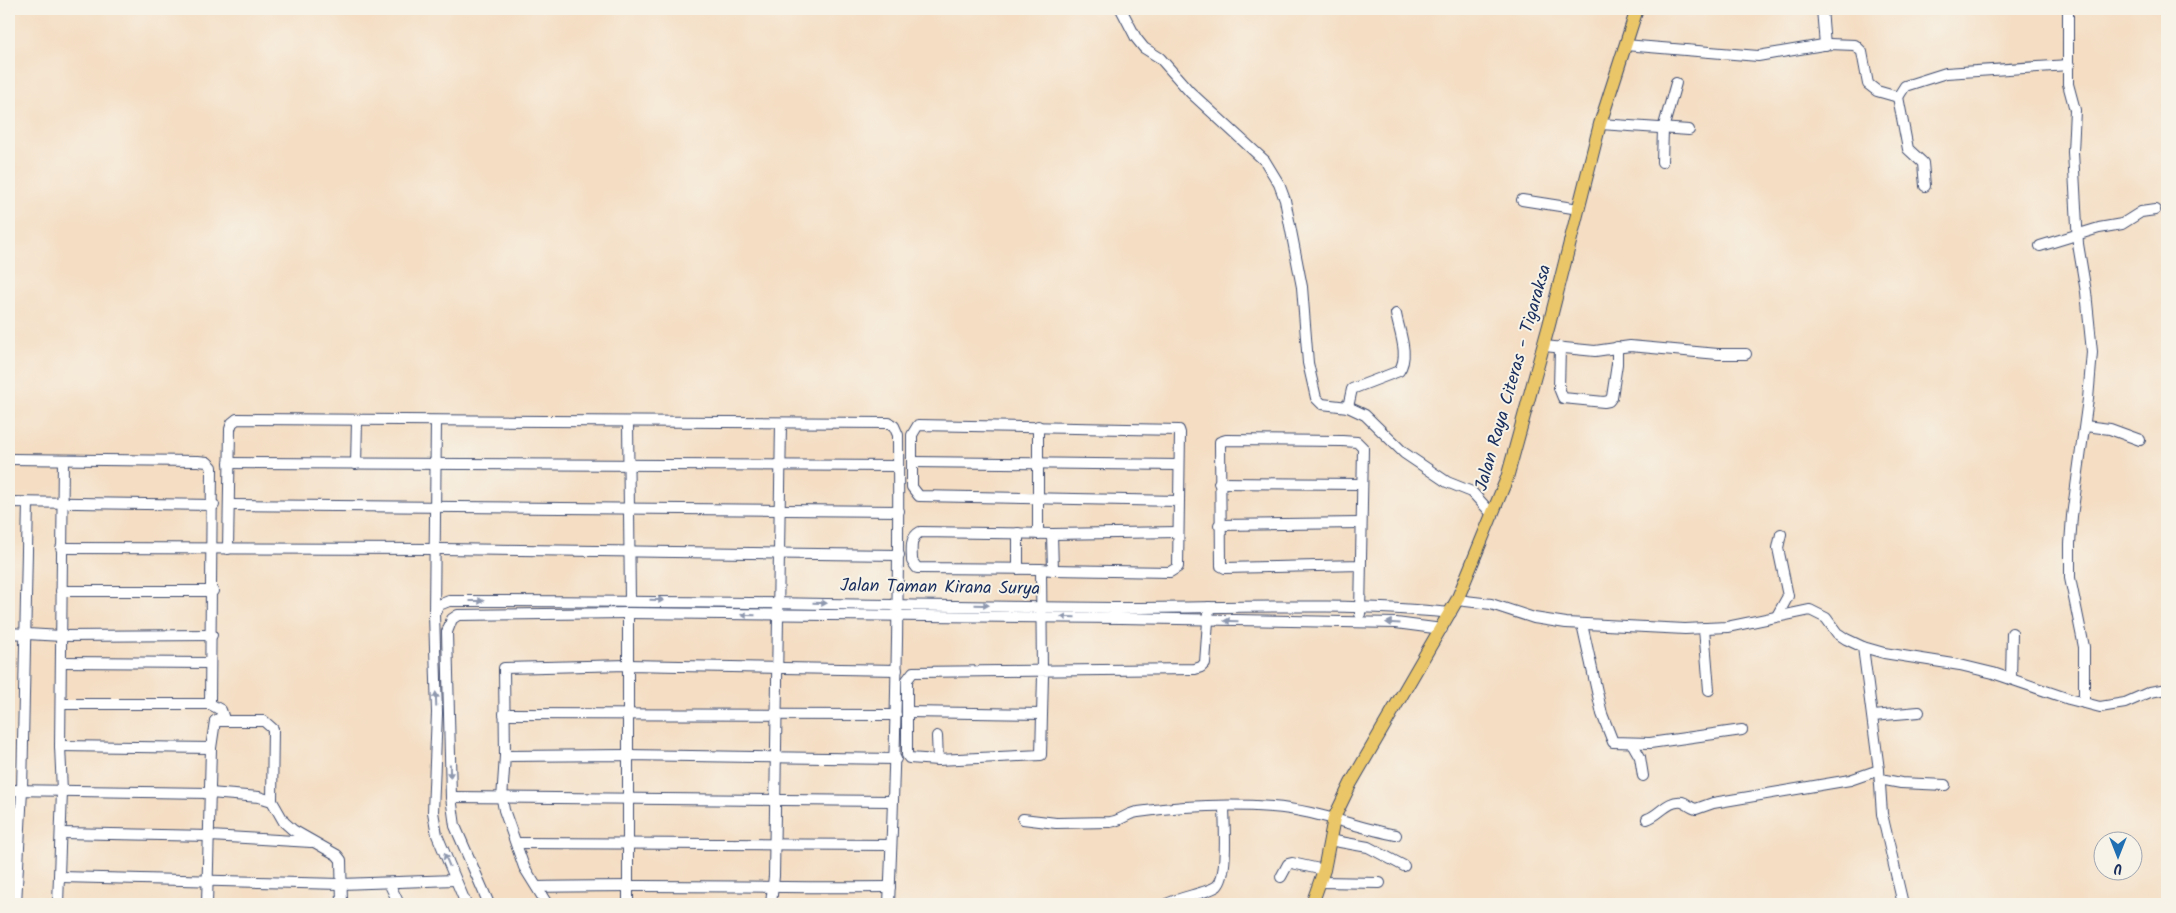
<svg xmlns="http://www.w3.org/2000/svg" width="2176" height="913" viewBox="0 0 2176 913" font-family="Kalam,sans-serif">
	<rect width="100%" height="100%" fill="#f7f3e8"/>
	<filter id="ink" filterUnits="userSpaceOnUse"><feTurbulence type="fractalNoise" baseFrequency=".02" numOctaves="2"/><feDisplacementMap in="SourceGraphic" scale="10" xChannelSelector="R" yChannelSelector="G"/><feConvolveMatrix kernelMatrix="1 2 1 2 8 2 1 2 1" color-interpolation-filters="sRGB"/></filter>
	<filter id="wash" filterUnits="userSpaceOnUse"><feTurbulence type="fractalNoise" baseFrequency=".0096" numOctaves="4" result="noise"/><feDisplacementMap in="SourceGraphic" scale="20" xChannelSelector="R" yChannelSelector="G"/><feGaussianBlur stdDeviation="1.12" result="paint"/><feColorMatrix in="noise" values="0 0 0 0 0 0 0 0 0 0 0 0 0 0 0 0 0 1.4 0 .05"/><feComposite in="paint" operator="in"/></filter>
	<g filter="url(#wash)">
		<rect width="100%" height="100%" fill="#f4ddc2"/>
	</g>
	<g filter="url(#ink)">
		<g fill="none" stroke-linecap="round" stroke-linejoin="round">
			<defs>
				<g id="minor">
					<path d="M1121,9L1136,38L1144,48L1160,58L1190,92L1265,161L1279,184L1285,200L1302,287L1308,363L1316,398L1322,404L1348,407L1365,415L1404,453L1447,482L1472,492L1493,515"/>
					<path d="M1822,9L1825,45"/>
					<path d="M2068,9V84L2075,110L2073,152L2078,244L2086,292L2092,352L2088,399L2072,516L2070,544V578L2084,647V703"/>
					<path d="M1625,45L1758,56L1829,44L1855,45L1862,52L1868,84L1877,91L1898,97L1905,86L1946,73L2069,65"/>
					<path d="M1898,97L1908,149L1923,163L1925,186"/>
					<path d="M1600,124L1689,130"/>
					<path d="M1662,162L1663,129L1676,83"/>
					<path d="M1522,200L1579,209"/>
					<path d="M2040,246L2099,228L2122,224L2141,212L2155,210"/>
					<path d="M1544,346L1595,351L1630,346L1718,354H1746"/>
					<path d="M1560,347L1559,388L1563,398L1604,402L1609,401L1612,397L1617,364V347"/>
					<path d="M1348,407L1352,389L1399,371C1410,356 1399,331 1396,314"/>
					<path d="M436,421L434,614L437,713L433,812L437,835L466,904"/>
					<path d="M628,423L630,600"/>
					<path d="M1038,426V534"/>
					<path d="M2085,426L2110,429L2140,440"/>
					<path d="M9,459L198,461L207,462L212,467L210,704L221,710L223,716L215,721L211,748L207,904"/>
					<path d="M912,462L1179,465"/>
					<path d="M229,463L898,466"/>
					<path d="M356,464L357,421"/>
					<path d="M1219,483L1361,484"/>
					<path d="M9,502L214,505"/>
					<path d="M229,505L899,511"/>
					<path d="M1219,525L1361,523"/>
					<path d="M1018,533V569"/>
					<path d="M1052,534L1178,532"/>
					<path d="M61,548L441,549L899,555"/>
					<path d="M228,549L230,429L232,423L237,419L889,423L894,426L898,435C899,592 896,748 889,904"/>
					<path d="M1041,569L917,568L912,561C912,550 909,538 920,532L1052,534L1053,570L1041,569L1042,672L1043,675L1041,755L938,760L909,758L907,755V680L913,672L1195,669L1201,667L1205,663L1209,607"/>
					<path d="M1053,570L1170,572L1178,567L1180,433L1179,430L918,425L912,435V487L919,496L1179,501"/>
					<path d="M61,591H213"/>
					<path d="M1457,600L1491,604L1534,618L1566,623L1685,629L1727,627L1810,610L1826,618L1837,633L1846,639L1863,647L1884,653L1960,665L1993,673L2069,699L2100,707L2125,703L2150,692L2167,689"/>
					<path d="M434,614L439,605L449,601C671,600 892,606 1114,608C1226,608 1339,602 1451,613"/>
					<path d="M1360,614L1363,448L1357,442L1342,441L1226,440L1220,442L1221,566L1225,568L1361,565"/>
					<path d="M1777,616L1788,596L1778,548L1781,534"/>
					<path d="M1582,624L1602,714L1613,742L1650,743L1742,730"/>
					<path d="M1704,628L1709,690"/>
					<path d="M9,633L62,636L212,635"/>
					<path d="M1863,647L1879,770L1882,814L1903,904"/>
					<path d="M62,662L210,663"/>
					<path d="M2011,679L2012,633"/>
					<path d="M61,704H210"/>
					<path d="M907,712L1042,714"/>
					<path d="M504,714L896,715"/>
					<path d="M1873,716L1919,712"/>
					<path d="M215,721H264L273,729L272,801L284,822L293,830L337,855L341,860L342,904"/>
					<path d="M937,736L938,760"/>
					<path d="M1632,743L1640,757L1643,776"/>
					<path d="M60,746L211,748"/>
					<path d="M505,756L627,755L896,759"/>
					<path d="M1880,779L1901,783L1945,785"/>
					<path d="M9,790L210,793L259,797L272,801"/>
					<path d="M451,797L892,801"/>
					<path d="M1023,819L1056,823L1110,822C1121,821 1127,813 1138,812C1182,806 1228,804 1272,807C1315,810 1354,827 1396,835"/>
					<path d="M1647,819C1660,815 1667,800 1682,802C1687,803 1690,808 1696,809L1713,803L1850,780L1879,770"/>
					<path d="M62,833L210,836L311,842"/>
					<path d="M1329,840L1368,847L1404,866"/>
					<path d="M516,843L891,845"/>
					<path d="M61,877L341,884L455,880"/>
					<path d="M1281,877L1288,864L1292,863L1324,870"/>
					<path d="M1320,882L1380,883"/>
					<path d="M389,883L399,904"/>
					<path d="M537,887C655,884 772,888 890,887"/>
					<path d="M16,904L22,790L28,503"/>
					<path d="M58,904L62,791L60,746L63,460"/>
					<path d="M489,904L455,826L451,797L447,632L452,619L458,615L628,613L1120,618L1396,623L1442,629"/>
					<path d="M547,904L524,867L504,810L502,799L505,756L504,668L628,665L897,670"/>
					<path d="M628,904V613"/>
					<path d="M771,904L774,876L781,423"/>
					<path d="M1167,904C1179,897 1208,893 1217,886C1229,875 1224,821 1224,806"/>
				</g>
				<path id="major" d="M1312,904L1324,870L1334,818L1351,783L1457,600L1507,478L1549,325L1600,124L1637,9"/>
			</defs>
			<!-- minor casing -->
			<use href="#minor" stroke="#3c496d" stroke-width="12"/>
			<!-- major casing -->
			<use href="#major" stroke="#3c496d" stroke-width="14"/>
			<!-- minor -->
			<use href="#minor" stroke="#fff" stroke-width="10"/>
			<!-- major -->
			<use href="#major" stroke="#eac669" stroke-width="12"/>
		</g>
		<!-- one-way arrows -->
		<defs><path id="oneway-solid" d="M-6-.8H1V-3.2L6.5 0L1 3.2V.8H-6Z" transform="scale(1.25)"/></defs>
		<g fill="#8d97ae">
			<use href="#oneway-solid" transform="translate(657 600) rotate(1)"/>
			<use href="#oneway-solid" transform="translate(477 601)"/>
			<use href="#oneway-solid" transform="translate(820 603) rotate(1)"/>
			<use href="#oneway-solid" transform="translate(982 605) rotate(1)"/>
			<use href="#oneway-solid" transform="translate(748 615) rotate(-179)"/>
			<use href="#oneway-solid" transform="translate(1068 617) rotate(-179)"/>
			<use href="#oneway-solid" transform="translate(1231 621) rotate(-179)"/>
			<use href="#oneway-solid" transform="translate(1393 623) rotate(-177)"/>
			<use href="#oneway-solid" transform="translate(436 699) rotate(-92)"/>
			<use href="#oneway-solid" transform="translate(450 771) rotate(89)"/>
			<use href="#oneway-solid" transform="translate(447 860) rotate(-112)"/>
		</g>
	</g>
	<g text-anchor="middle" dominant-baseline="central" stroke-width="4" stroke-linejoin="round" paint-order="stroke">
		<!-- street labels -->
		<g font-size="18" fill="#1b2f5e" stroke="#f7f3e8">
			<text transform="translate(1514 378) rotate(-74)">Jalan Raya Citeras - Tigaraksa</text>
			<text transform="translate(940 588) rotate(1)">Jalan Taman Kirana Surya</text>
		</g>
	</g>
	<!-- margin -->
	<rect width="2176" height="913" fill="none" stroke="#f7f3e8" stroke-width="30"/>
	<!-- north arrow -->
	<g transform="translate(2118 856) rotate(180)"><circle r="24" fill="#f7f3e8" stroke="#9fa5b1"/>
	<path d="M0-4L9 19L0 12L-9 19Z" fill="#1f6fb2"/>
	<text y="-8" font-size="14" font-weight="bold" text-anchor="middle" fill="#1b2f5e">U</text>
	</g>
</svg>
